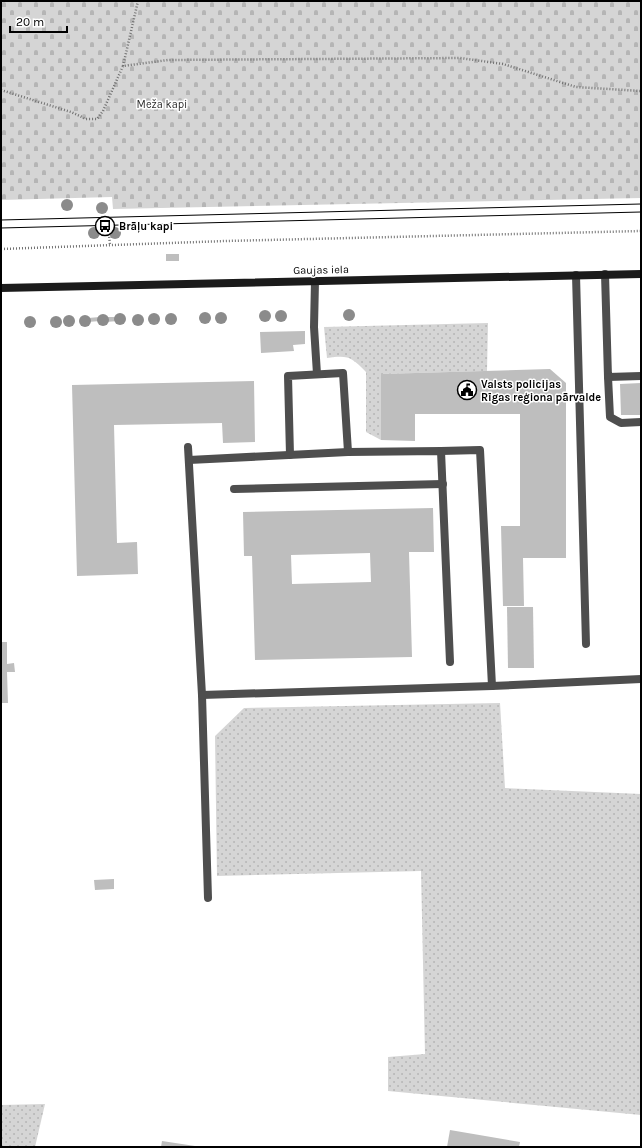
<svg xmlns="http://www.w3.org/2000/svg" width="642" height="1148" viewBox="0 0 642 1148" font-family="Karla,sans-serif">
	<defs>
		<pattern id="grass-dots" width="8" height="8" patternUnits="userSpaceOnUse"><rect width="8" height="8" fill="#d5d5d5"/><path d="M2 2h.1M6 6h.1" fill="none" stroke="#b5b5b5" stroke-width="1.8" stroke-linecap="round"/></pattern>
		<pattern id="cemetery-stones" width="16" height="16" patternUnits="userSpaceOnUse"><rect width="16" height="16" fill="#d5d5d5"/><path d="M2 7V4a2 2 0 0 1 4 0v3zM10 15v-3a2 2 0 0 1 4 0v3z" fill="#b5b5b5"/></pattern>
	</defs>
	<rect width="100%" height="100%" fill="#fff"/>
	<!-- grass -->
	<g fill="url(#grass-dots)">
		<path d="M488,323L487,371L381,374V440L366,432V372C351,357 349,355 327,358L324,327Z"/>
		<path d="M500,703L505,788L641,794V1115L388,1091V1057L425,1054L421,871L217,876L215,736L244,708Z"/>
		<path d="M45,1104L35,1147H1V1105Z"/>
	</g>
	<!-- cemetery -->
	<path fill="url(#cemetery-stones)" d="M1,1H641V198L113,209L112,197L1,200Z"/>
	<!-- building -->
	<g fill="#bebebe" fill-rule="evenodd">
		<rect x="166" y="254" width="13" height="7"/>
		<path d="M100,317V321L88,322V318Z"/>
		<path d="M106,317H117L118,321L106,322Z"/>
		<path d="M305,331V344L293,345L294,351L261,353L260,332Z"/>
		<path d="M550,369L566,383V558H523L524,606H503L501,526H520V414H415V441L381,440V374Z"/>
		<path d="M254,381L255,442L223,443L222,423L114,425L117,543L137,542L138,574L77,576L72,385Z"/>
		<path d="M641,383V415H621L620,384Z"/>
		<path d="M433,508L434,552H409L412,657L255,660L252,556H244L243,512ZM370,553L371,582L292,584L291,555Z"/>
		<path d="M507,607H533L534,668H508Z"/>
		<path d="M1,642H7V664L14,663L15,672H7L8,703H1Z"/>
		<path d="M114,879V889L95,890L94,880Z"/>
		<path d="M450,1130L520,1142L519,1147H447Z"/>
		<path d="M162,1141L195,1146V1147H161Z"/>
	</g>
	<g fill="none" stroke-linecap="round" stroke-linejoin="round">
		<!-- path -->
		<g stroke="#707070" stroke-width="2.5" stroke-dasharray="1 2" stroke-linecap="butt">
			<path d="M123,66L138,1"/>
			<path d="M1,90L71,112L86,119H97L103,111L123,66L168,60L460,58L503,64L576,87L641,91"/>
			<path d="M109,234L110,245"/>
			<path d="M1,249L226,241L641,231"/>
		</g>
		<!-- lane -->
		<g stroke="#4e4e4e" stroke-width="8">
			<path d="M605,274L608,377L641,376"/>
			<path d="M576,275L586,644"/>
			<path d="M315,281L314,327L317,374"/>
			<path d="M608,377L610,417L621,423L641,422"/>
			<path d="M188,447L202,695L208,898"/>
			<path d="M441,451L480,450L492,686"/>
			<path d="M290,455L288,376L343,373L348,452L441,451L450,662"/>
			<path d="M189,460L348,452"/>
			<path d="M234,489L443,484"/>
			<path d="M202,695L492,686L641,679"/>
		</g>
		<!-- secondary -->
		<path stroke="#1b1b1b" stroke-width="8" d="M1,288L641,274"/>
		<!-- tram -->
		<g stroke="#000" stroke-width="1">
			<path d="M1,220L641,204"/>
			<path d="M1,228L641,212"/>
		</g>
	</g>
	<!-- trees -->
	<g fill="#8b8b8b">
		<circle cx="67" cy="205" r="6"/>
		<circle cx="102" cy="208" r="6"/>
		<circle cx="94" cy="233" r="6"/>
		<circle cx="115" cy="233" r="6"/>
		<circle cx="349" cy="315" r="6"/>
		<circle cx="265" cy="316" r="6"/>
		<circle cx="281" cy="316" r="6"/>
		<circle cx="205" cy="318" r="6"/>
		<circle cx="221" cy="318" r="6"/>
		<circle cx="120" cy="319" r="6"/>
		<circle cx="154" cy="319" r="6"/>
		<circle cx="171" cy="319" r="6"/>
		<circle cx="103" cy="320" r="6"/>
		<circle cx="138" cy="320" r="6"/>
		<circle cx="69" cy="321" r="6"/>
		<circle cx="85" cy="321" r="6"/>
		<circle cx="30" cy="322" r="6"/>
		<circle cx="56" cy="322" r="6"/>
	</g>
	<!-- icons -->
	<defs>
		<symbol id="bus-ring" viewBox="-11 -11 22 22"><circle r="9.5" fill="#fff" stroke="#000" stroke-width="1.5"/><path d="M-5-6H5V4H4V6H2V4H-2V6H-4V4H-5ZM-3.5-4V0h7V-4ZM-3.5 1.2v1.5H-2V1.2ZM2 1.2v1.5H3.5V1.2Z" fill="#000"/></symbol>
		<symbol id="civic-ring" viewBox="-11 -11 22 22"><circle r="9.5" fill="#fff" stroke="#000" stroke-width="1.5"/><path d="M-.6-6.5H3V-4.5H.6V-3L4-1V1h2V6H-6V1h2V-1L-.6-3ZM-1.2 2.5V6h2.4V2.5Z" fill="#000"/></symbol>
	</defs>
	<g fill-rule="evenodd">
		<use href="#bus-ring" x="94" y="215" width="22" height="22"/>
		<use href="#civic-ring" x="456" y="379" width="22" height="22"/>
	</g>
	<g text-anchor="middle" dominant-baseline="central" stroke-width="3" stroke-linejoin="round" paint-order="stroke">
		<!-- park labels -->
		<g font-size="11" fill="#2c2c2c" stroke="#fff">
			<text x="162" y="104">Meža kapi</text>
		</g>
		<!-- poi labels -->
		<g font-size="11" font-weight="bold" fill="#000" stroke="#fff" text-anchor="start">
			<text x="119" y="226">Brāļu kapi</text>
			<text x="481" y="384">Valsts policijas<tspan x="481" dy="13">Rīgas reģiona pārvalde</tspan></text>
		</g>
		<!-- street labels -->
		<g font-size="11" fill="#000" stroke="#fff">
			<text transform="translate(321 270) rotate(-1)">Gaujas iela</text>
		</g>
	</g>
	<!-- border -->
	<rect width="642" height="1148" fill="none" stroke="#000000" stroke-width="4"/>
	<!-- scale -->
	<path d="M10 26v6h57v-6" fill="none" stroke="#000000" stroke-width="2"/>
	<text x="16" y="26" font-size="12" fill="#000000" stroke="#ffffff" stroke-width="3" paint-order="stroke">20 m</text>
</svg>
